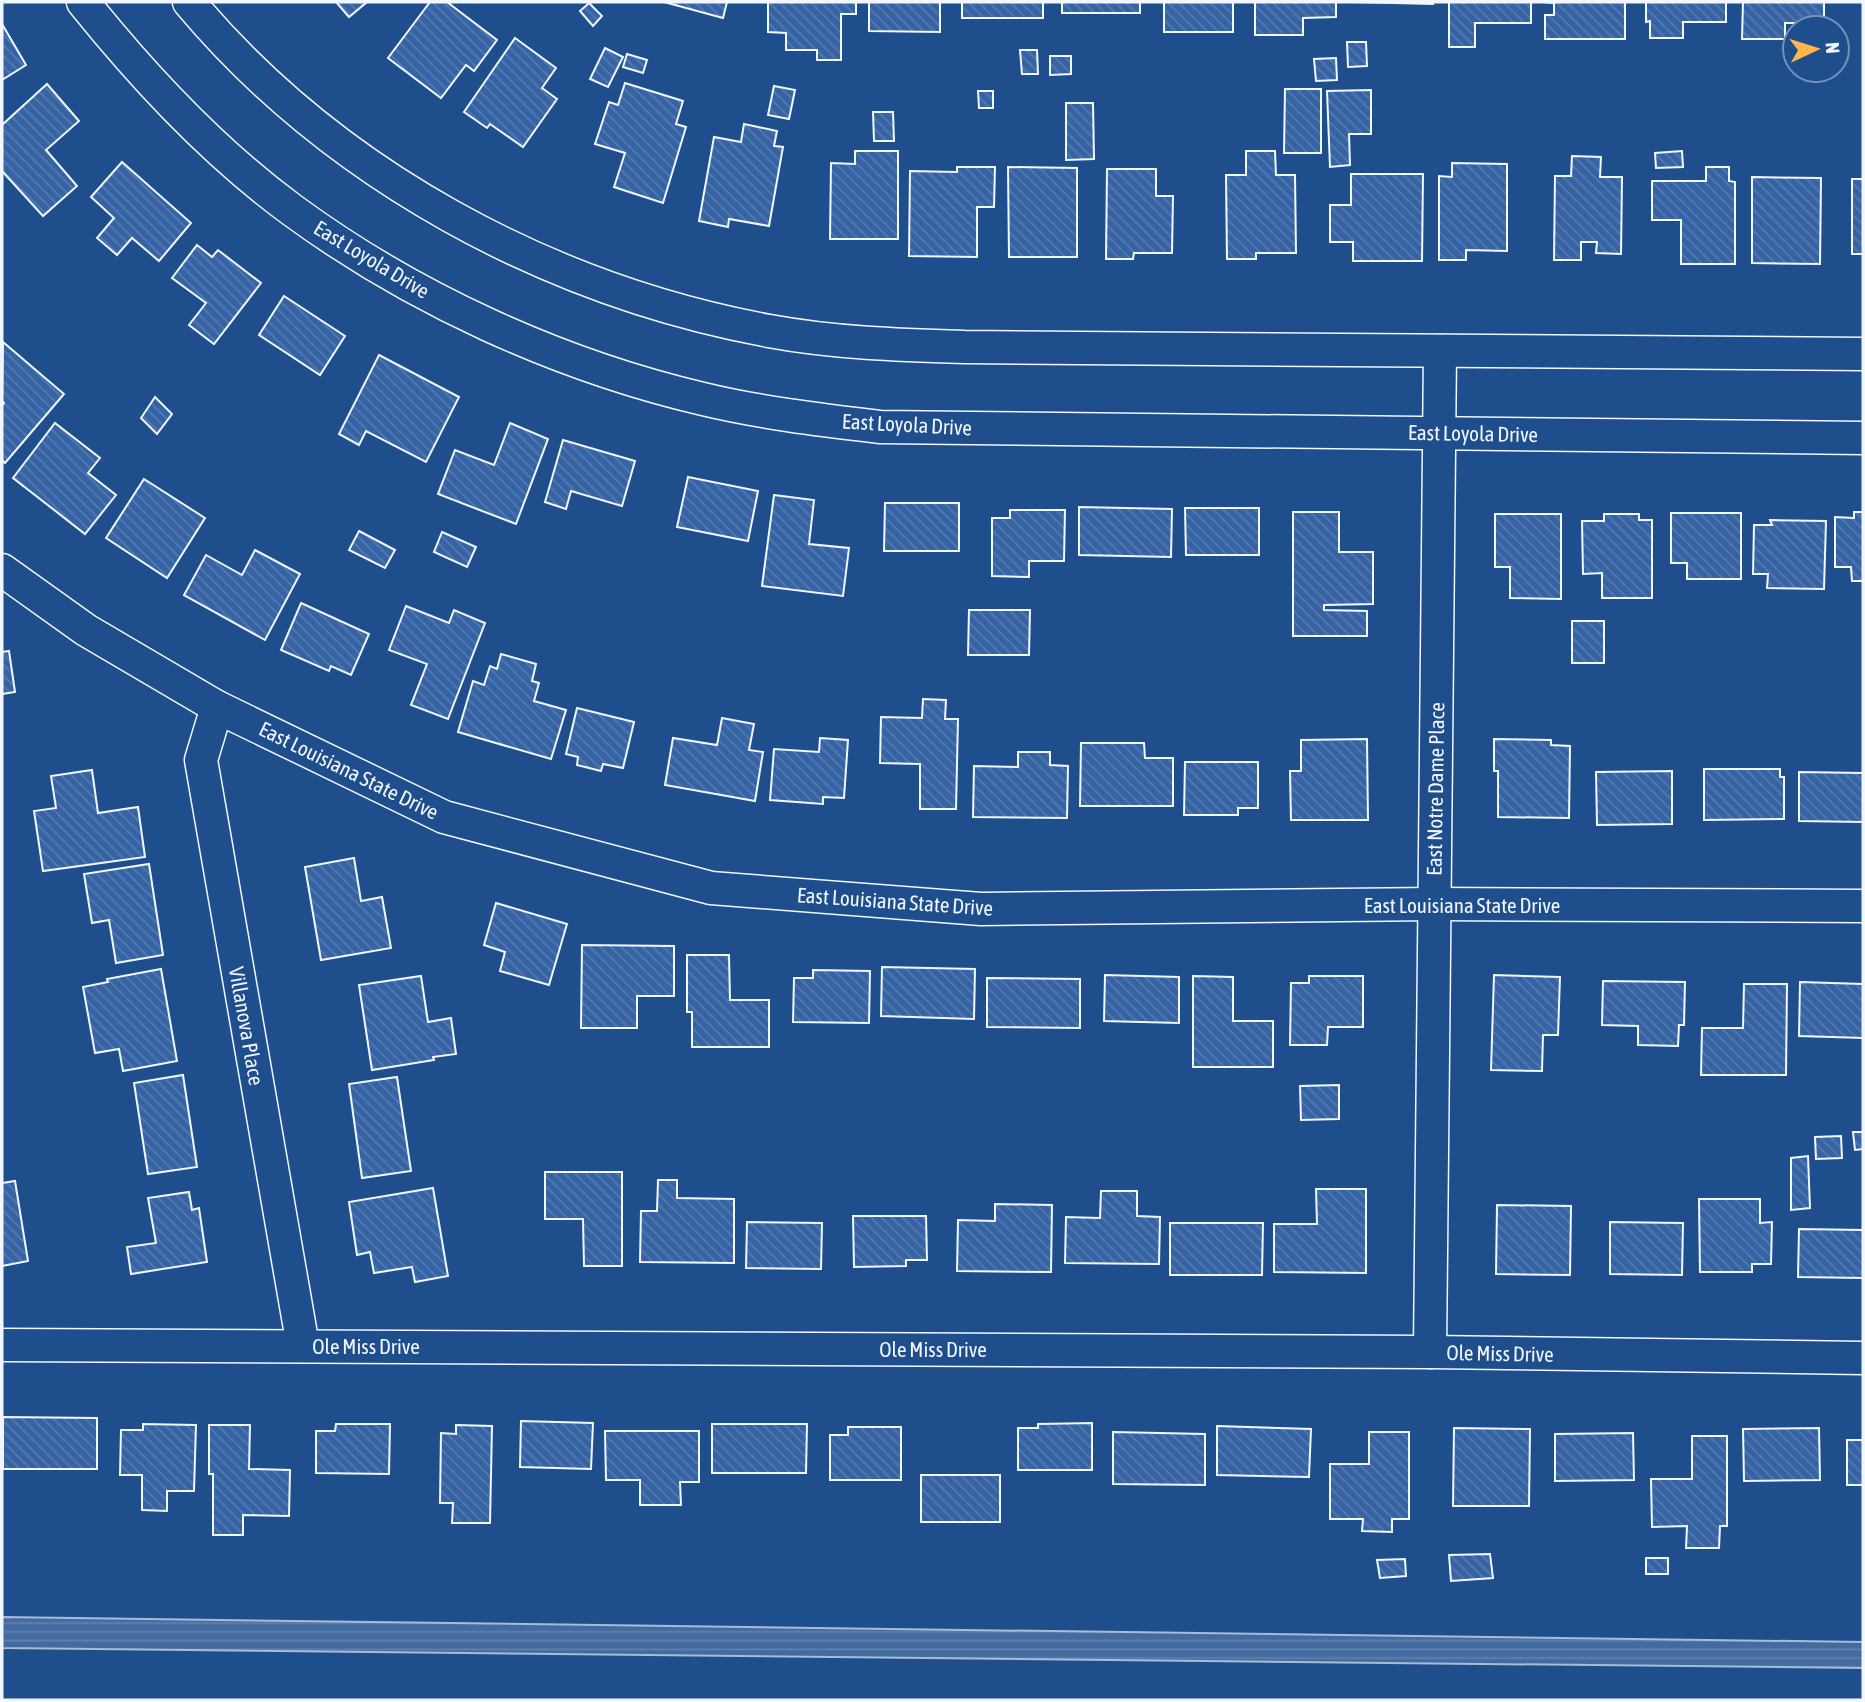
<svg xmlns="http://www.w3.org/2000/svg" width="1865" height="1702" viewBox="0 0 1865 1702" font-family="'Asap Condensed',sans-serif">
	<defs>
		<pattern id="water-rules" width="6" height="5" patternUnits="userSpaceOnUse" patternTransform="scale(1.75)"><rect width="6" height="5" fill="#446ba0"/><path d="M0 2.5h6" fill="none" stroke="#5f81ae"/></pattern>
		<pattern id="building-back-hatch" width="6" height="6" patternUnits="userSpaceOnUse" patternTransform="scale(1.75)"><rect width="6" height="6" fill="#3563a3"/><path d="M-1 5l2 2M0 0l6 6M5-1l2 2" fill="none" stroke="#537ab1"/></pattern>
	</defs>
	<rect width="100%" height="100%" fill="#1f4e8c"/>
	<!-- water -->
	<path fill="url(#water-rules)" stroke="#a8bbd7" stroke-width="2" d="M2,1617L1863,1642V1668L2,1648Z"/>
	<!-- building -->
	<g fill="url(#building-back-hatch)" stroke="#f2f6ff" stroke-width="2">
		<path d="M336,2H367L349,17Z"/>
		<path d="M430,2H447L497,40L474,71L466,65L441,98L388,58Z"/>
		<path d="M664,2H727L723,18Z"/>
		<path d="M768,2H856V14H841V60H817V50H786V33L768,32Z"/>
		<path d="M869,2H940V32L869,31Z"/>
		<rect x="962" y="2" width="81" height="16"/>
		<rect x="1062" y="2" width="78" height="11"/>
		<rect x="1164" y="2" width="69" height="30"/>
		<path d="M1255,2H1336V17L1303,18V35H1255Z"/>
		<path d="M1353,2H1433V4Z"/>
		<path d="M1449,2H1531V23H1475V47H1449Z"/>
		<path d="M1542,2H1625V39H1545V15H1554V3Z"/>
		<path d="M1646,2H1726V22H1683V38H1650V21L1646,22Z"/>
		<path d="M1743,2H1824V23H1785V39H1742Z"/>
		<path d="M589,3L602,16L593,26L580,11Z"/>
		<path d="M2,24L26,65L2,80Z"/>
		<path d="M515,38L556,68L542,88L557,99L523,147L490,124L487,128L464,112Z"/>
		<path d="M1347,42H1366L1367,66L1348,67Z"/>
		<path d="M605,48L623,57L608,87L590,79Z"/>
		<path d="M1020,50H1037L1038,74H1022Z"/>
		<path d="M627,54L647,60L643,73L623,67Z"/>
		<path d="M1050,56H1071V74L1050,75Z"/>
		<path d="M1336,58L1337,80L1316,81L1314,59Z"/>
		<path d="M625,83L683,101L676,124L686,127L663,203L614,187L625,153L595,144L609,102L618,105Z"/>
		<path d="M47,84L79,121L46,150L77,186L43,216L2,171V125Z"/>
		<path d="M774,86L795,90L789,119L768,115Z"/>
		<path d="M1285,89H1321V153H1284Z"/>
		<path d="M1371,90V134H1349L1350,165L1330,167L1327,91Z"/>
		<path d="M978,91H993V108H979Z"/>
		<path d="M1066,103H1093L1094,159L1066,160Z"/>
		<path d="M873,112H893L894,141H874Z"/>
		<path d="M744,124L777,131L774,146L783,147L769,226L729,219L728,227L699,221L714,137L741,142Z"/>
		<path d="M855,151H898V239H830L831,163L855,164Z"/>
		<path d="M1246,151H1275L1276,175H1295L1296,253H1256V259H1227L1226,175H1246Z"/>
		<path d="M1682,151L1683,167L1656,168L1655,153Z"/>
		<path d="M1572,156L1601,157L1600,177H1622L1621,254L1596,253L1597,242H1581V260H1554L1555,176H1571Z"/>
		<path d="M122,162L191,223L159,261L132,238L117,255L97,238L114,218L91,197Z"/>
		<path d="M1452,163L1507,164V251L1466,250V260H1439V176L1452,177Z"/>
		<path d="M957,167H995L994,207H977V257L909,256L910,171L957,172Z"/>
		<path d="M1008,167L1077,168V257H1009Z"/>
		<path d="M1706,167H1729V181L1735,182V264H1681V220H1652V181H1706Z"/>
		<path d="M1107,169H1156V196H1173L1172,253H1134L1133,259H1106Z"/>
		<path d="M1351,174H1423L1422,261H1353V242H1330V205H1351Z"/>
		<path d="M1752,177L1821,178L1820,264L1752,263Z"/>
		<rect x="1852" y="179" width="11" height="75"/>
		<path d="M197,245L212,257L218,250L261,283L214,344L189,325L206,303L172,278Z"/>
		<path d="M284,296L345,336L320,375L259,335Z"/>
		<path d="M3,342L64,394L5,463L2,460V406L4,403L2,401Z"/>
		<path d="M379,355L459,397L426,462L366,431L359,445L339,434Z"/>
		<path d="M155,397L172,414L157,434L141,418Z"/>
		<path d="M55,423L100,458L88,473L116,495L85,534L13,478Z"/>
		<path d="M510,423L548,439L516,524L438,494L455,450L494,465Z"/>
		<path d="M563,440L635,461L622,506L571,491L566,509L545,502Z"/>
		<path d="M688,477L758,491L748,541L677,527Z"/>
		<path d="M144,479L205,518L167,578L106,538Z"/>
		<path d="M774,495L814,500L809,544L849,548L843,596L762,586Z"/>
		<path d="M885,503H959V551H884Z"/>
		<path d="M1079,507L1172,509L1171,557L1079,555Z"/>
		<path d="M1185,508H1259V555H1186Z"/>
		<path d="M1010,510H1065L1064,561H1029V577L992,576V518H1010Z"/>
		<path d="M1293,512H1339V552H1373V604L1324,605V610L1367,611V636H1293Z"/>
		<path d="M1854,512H1863V581H1852L1851,567H1835V517L1854,518Z"/>
		<path d="M1671,513H1741V579H1687V563H1671Z"/>
		<path d="M1495,514H1561V599L1510,598V567H1495Z"/>
		<path d="M1604,514H1639V520H1652V598H1602V573L1583,574L1582,521H1604Z"/>
		<path d="M1770,520L1826,521L1824,589L1767,588L1768,574H1753L1754,525H1772Z"/>
		<path d="M359,531L395,550L385,568L349,550Z"/>
		<path d="M442,532L476,547L467,567L434,552Z"/>
		<path d="M255,550L300,574L265,640L184,595L206,555L242,575Z"/>
		<path d="M301,603L369,634L351,675L331,666L329,671L281,650Z"/>
		<path d="M406,606L449,623L454,610L485,623L448,719L411,705L427,664L389,650Z"/>
		<path d="M969,610H1030L1029,655H968Z"/>
		<rect x="1572" y="621" width="32" height="42"/>
		<path d="M9,651L15,692L2,694V652Z"/>
		<path d="M501,654L536,664L532,681L539,683L534,701L566,710L551,759L458,732L473,681L484,685L490,666L497,669Z"/>
		<path d="M923,699L946,700L945,719H958L956,809H920V764L880,763L881,717L922,718Z"/>
		<path d="M577,708L634,722L623,768L603,764L601,771L577,765L578,757L566,754Z"/>
		<path d="M722,718L754,724L749,750L763,752L755,801L665,785L673,738L717,745Z"/>
		<path d="M820,738L848,740L844,798L823,797V804L770,800L774,749L819,752Z"/>
		<path d="M1367,739L1368,820H1291L1290,771H1301V740Z"/>
		<path d="M1494,739L1551,740V745L1570,746L1569,818L1498,817V771H1494Z"/>
		<path d="M1081,743H1144L1145,758H1173V806H1080Z"/>
		<path d="M1018,752H1050V765L1068,766L1067,818L973,817L974,766L1018,767Z"/>
		<path d="M1185,762H1258V808H1238V815H1184Z"/>
		<path d="M1704,769H1780V777H1784V819L1704,820Z"/>
		<path d="M92,770L98,813L138,807L145,857L43,871L34,811L56,808L51,776Z"/>
		<path d="M1672,771V824L1597,825L1596,772Z"/>
		<path d="M1799,772L1863,773V822L1799,821Z"/>
		<path d="M354,858L361,901L382,897L391,948L321,960L305,867Z"/>
		<path d="M149,864L163,955L116,963L109,920L92,923L84,874Z"/>
		<path d="M496,903L567,924L549,985L500,971L505,952L484,945Z"/>
		<path d="M582,945L674,946V996H637V1028H581Z"/>
		<path d="M687,955H729L730,1000H769V1047H692V1012H687Z"/>
		<path d="M882,967L975,969L974,1019L881,1016Z"/>
		<path d="M161,969L177,1061L123,1071L119,1049L95,1053L83,987L108,982L107,979Z"/>
		<path d="M813,970L870,971L869,1023L793,1022L794,978H813Z"/>
		<path d="M1105,975L1179,977V1023L1104,1021Z"/>
		<path d="M1494,975L1560,977L1558,1035H1543L1542,1071L1491,1070Z"/>
		<path d="M421,976L428,1022L451,1018L456,1054L433,1057L434,1060L372,1070L359,985Z"/>
		<path d="M1193,976L1233,977V1021H1273V1067H1193Z"/>
		<path d="M1309,976H1363V1027H1328L1327,1045H1290L1291,983H1309Z"/>
		<path d="M987,978L1080,979V1028L987,1027Z"/>
		<path d="M1603,981L1685,982L1684,1025H1679L1678,1046L1638,1045V1026L1602,1025Z"/>
		<path d="M1800,982L1863,984V1038L1799,1036Z"/>
		<path d="M1744,984H1787L1786,1075H1701L1702,1028H1743Z"/>
		<path d="M183,1075L197,1167L148,1174L134,1083Z"/>
		<path d="M397,1077L411,1171L362,1178L349,1084Z"/>
		<path d="M1339,1085V1119L1301,1120L1300,1086Z"/>
		<path d="M1853,1132H1863V1149L1855,1150Z"/>
		<path d="M1841,1136L1842,1158L1816,1159L1815,1137Z"/>
		<path d="M1808,1156L1810,1208L1791,1210V1158Z"/>
		<path d="M545,1172H622V1266H584L583,1219H545Z"/>
		<path d="M658,1180H677V1198L734,1199V1263L640,1262L641,1211H657Z"/>
		<path d="M15,1181L28,1261L2,1266V1183Z"/>
		<path d="M433,1188L448,1276L415,1282L412,1267L374,1273L370,1252L357,1255L349,1202Z"/>
		<path d="M1316,1189H1366V1273L1274,1272V1224H1317Z"/>
		<path d="M1101,1191H1137V1216L1160,1217L1159,1264L1065,1263L1066,1217L1100,1218Z"/>
		<path d="M189,1192L192,1210L199,1208L207,1262L131,1274L127,1247L156,1243L148,1198Z"/>
		<path d="M1699,1199H1760V1223L1772,1222L1771,1264H1752V1272H1700Z"/>
		<path d="M995,1204L1052,1205L1051,1272L957,1271L958,1220L995,1221Z"/>
		<path d="M1497,1205L1571,1206L1570,1275L1496,1274Z"/>
		<path d="M853,1216H926L927,1260H906V1266L854,1267Z"/>
		<path d="M747,1222L822,1223L821,1269L746,1268Z"/>
		<path d="M1610,1222L1683,1223L1682,1275L1610,1274Z"/>
		<path d="M1170,1223H1263L1262,1275H1170Z"/>
		<path d="M1799,1229L1863,1230V1278L1798,1277Z"/>
		<path d="M3,1417L97,1418V1469H3Z"/>
		<path d="M521,1421L593,1423L591,1469L520,1467Z"/>
		<path d="M1092,1423V1470H1018V1428H1038V1424Z"/>
		<path d="M143,1424L196,1425L194,1491H167V1511L142,1510V1475H120L121,1430H143Z"/>
		<path d="M336,1424H390L389,1474L316,1473V1431H335Z"/>
		<path d="M712,1424H807L806,1473H712Z"/>
		<path d="M209,1425H250L249,1469L290,1470L289,1516L243,1515V1535H213V1474H209Z"/>
		<path d="M456,1425L492,1426L490,1523H452L453,1503H440L441,1433L456,1434Z"/>
		<path d="M1217,1426L1311,1429L1309,1477L1217,1475Z"/>
		<path d="M848,1427H901V1480H830V1435H848Z"/>
		<path d="M1454,1428L1530,1429L1529,1506H1453Z"/>
		<path d="M1819,1428L1820,1480L1744,1481L1743,1429Z"/>
		<path d="M605,1431H699V1482H680L681,1505H640V1480H606Z"/>
		<path d="M1113,1432L1205,1434V1485L1113,1484Z"/>
		<path d="M1369,1432H1409V1519H1392V1532L1362,1531L1363,1519H1330V1464H1369Z"/>
		<path d="M1633,1433L1634,1480L1555,1481V1434Z"/>
		<path d="M1863,1433V1485H1847V1440H1863Z"/>
		<path d="M1692,1436H1727V1526H1720L1719,1548H1686L1687,1526L1652,1527L1651,1479H1692Z"/>
		<rect x="921" y="1475" width="79" height="47"/>
		<path d="M1490,1554L1493,1578L1451,1581L1449,1555Z"/>
		<rect x="1646" y="1558" width="22" height="16"/>
		<path d="M1405,1559L1406,1576L1380,1578L1377,1560Z"/>
	</g>
	<g fill="none" stroke-linecap="round" stroke-linejoin="round">
		<defs>
			<g id="street">
				<path d="M83,2C144,78 213,152 292,210C412,298 558,365 703,399C761,413 821,420 880,427L1863,438"/>
				<path d="M189,2C334,175 548,290 769,331C834,343 899,345 965,347L1863,354"/>
				<path d="M2,570L86,630L217,707L444,817L711,888L981,909L1434,904L1863,906"/>
				<path d="M217,707L201,760L303,1346"/>
				<path d="M2,1345L1430,1352L1863,1358"/>
				<path d="M1430,1352L1440,351"/>
			</g>
		</defs>
		<!-- street casing -->
		<use href="#street" stroke="#f2f6ff" stroke-width="35"/>
		<!-- street -->
		<use href="#street" stroke="#1f4e8c" stroke-width="32"/>
	</g>
	<g text-anchor="middle" dominant-baseline="central" stroke-width="5" stroke-linejoin="round" paint-order="stroke">
		<!-- street labels -->
		<g font-size="21" fill="#f2f6ff" stroke="#1f4e8c">
			<text transform="translate(372 259) rotate(31)">East Loyola Drive</text>
			<text transform="translate(907 424) rotate(3)">East Loyola Drive</text>
			<text transform="translate(1473 433) rotate(1)">East Loyola Drive</text>
			<text transform="translate(349 770) rotate(26)">East Louisiana State Drive</text>
			<text transform="translate(1435 789) rotate(-89)">East Notre Dame Place</text>
			<text transform="translate(895 901) rotate(4)">East Louisiana State Drive</text>
			<text x="1462" y="905">East Louisiana State Drive</text>
			<text transform="translate(247 1026) rotate(80)">Villanova Place</text>
			<text x="366" y="1346">Ole Miss Drive</text>
			<text x="933" y="1349">Ole Miss Drive</text>
			<text transform="translate(1500 1353) rotate(1)">Ole Miss Drive</text>
		</g>
	</g>
	<!-- border -->
	<rect width="1865" height="1702" fill="none" stroke="#f2f6ff" stroke-width="7"/>
	<!-- north arrow -->
	<g transform="translate(1816 49) rotate(86)"><circle r="33" fill="#1f4e8c" stroke="#7391ba" stroke-width="2"/>
	<path d="M0-5L12 26L0 18L-12 26Z" fill="#ffb74d"/>
	<text y="-10" font-size="19" font-weight="bold" text-anchor="middle" fill="#f2f6ff">N</text>
	</g>
</svg>
